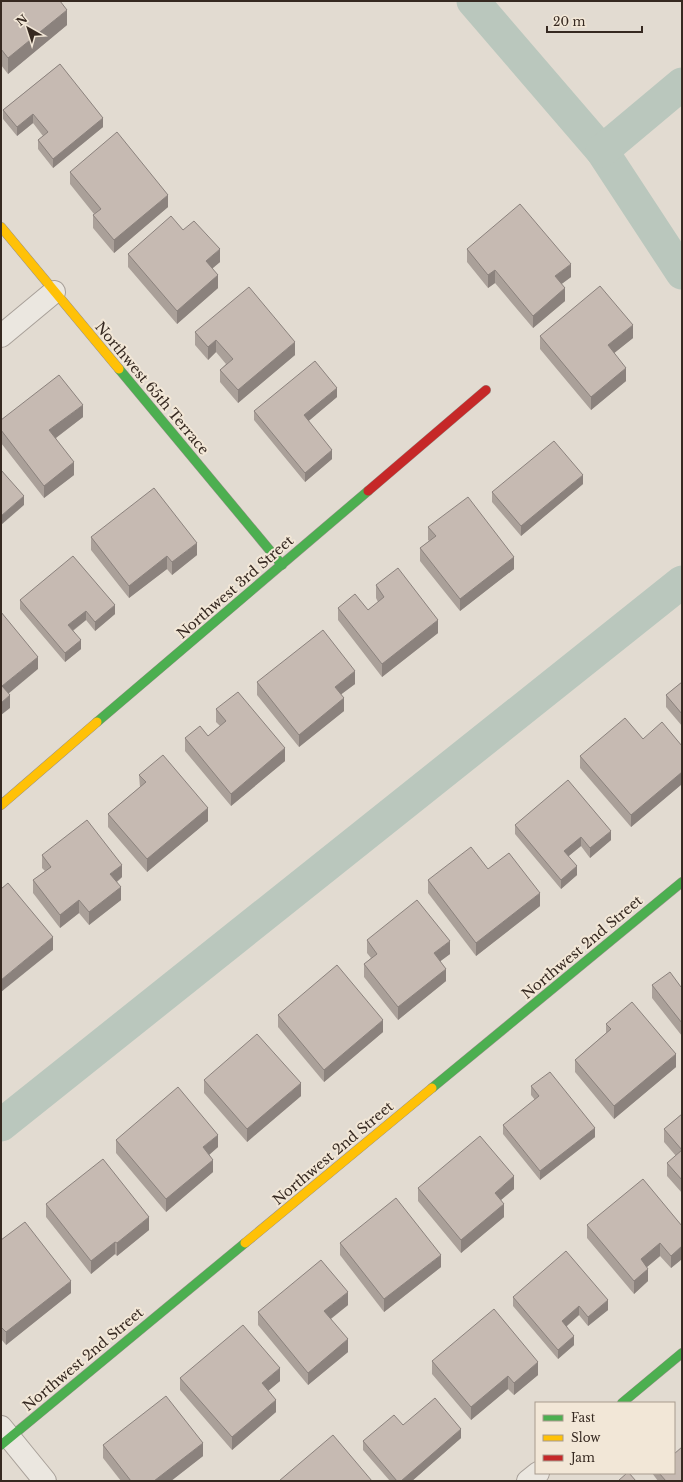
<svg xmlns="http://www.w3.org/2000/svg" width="683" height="1482" viewBox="0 0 683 1482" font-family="'Libre Baskerville',serif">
	<rect width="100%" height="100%" fill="#e2dbd1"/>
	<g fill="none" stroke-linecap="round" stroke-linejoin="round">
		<!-- canal -->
		<g stroke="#bac7bd" stroke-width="33">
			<path d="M473,1L602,151L682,273"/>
			<path d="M602,151L682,84"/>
			<path d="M1,1125L682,582"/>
		</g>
		<defs>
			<g id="street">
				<path d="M1,336L54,292"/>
				<path d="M1,1427L45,1481"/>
				<path d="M528,1481L538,1473"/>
			</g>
			<g id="fast">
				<path d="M119,369L282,565"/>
				<path d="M97,722L368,491"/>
				<path d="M432,1088L682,882"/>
				<path d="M622,1403L682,1353"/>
				<path d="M1,1445L245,1243"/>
			</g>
			<g id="slow">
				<path d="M1,227L119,369"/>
				<path d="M1,805L97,722"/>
				<path d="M245,1243L432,1088"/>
			</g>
			<path id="jam" d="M368,491L486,390"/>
		</defs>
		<!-- street casing -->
		<use href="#street" stroke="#a8a099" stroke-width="24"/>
		<!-- fast casing -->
		<use href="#fast" stroke="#979089" stroke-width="10"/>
		<!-- slow casing -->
		<use href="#slow" stroke="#979089" stroke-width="10"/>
		<!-- jam casing -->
		<use href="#jam" stroke="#979089" stroke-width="10"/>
		<!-- street -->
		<use href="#street" stroke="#ebe7e0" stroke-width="22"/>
		<!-- fast -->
		<use href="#fast" stroke="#4caf50" stroke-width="9"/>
		<!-- slow -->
		<use href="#slow" stroke="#ffc107" stroke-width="9"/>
		<!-- jam -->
		<use href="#jam" stroke="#c62828" stroke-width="9"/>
	</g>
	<!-- wall -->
	<g fill="#aaa099">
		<path d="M1,1L67,25L8,74L1,65Z"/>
		<path d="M60,64L103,127L53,168L38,149V140L43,136L33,123L17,136L3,119V110Z"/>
		<path d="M70,172L168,207L114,253L93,228V215L94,214L70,184Z"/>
		<path d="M183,230L220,262L212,268L218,288L177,324L128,267V254Z"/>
		<path d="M467,249L571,277L561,284L565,301L533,328L495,283L488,288L467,262Z"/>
		<path d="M195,332L295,355L238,403L220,382V370L226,364L216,352L208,360L195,345Z"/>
		<path d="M540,336L633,338L614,353L626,381L591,410L540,349Z"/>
		<path d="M337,397L308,421L332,459L305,482L254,420V411Z"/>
		<path d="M83,417L56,438L74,475L44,498L1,443V420Z"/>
		<path d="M583,484L521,536L492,502V492Z"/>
		<path d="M428,527L514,569L460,611L420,561V548L429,541L428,540Z"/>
		<path d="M91,537L197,555L172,575L167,569L129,598L91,550Z"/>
		<path d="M376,585L438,633L382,677L338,620V608L368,610L378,602L376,598Z"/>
		<path d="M20,600L115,614L95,631L86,620L73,631L81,649L65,662L20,609Z"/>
		<path d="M257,682L355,684L341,694L344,711L299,747L257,695Z"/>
		<path d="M682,682V726L666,707V695Z"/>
		<path d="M216,709L285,761L231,806L185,751V738L208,736L220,726L216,722Z"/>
		<path d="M643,739L682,746V784L631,827L580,768V756Z"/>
		<path d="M139,775L208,821L147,872L108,827V814L140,787Z"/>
		<path d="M515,825L611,840L590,858L581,846L568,856L577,875L561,889L515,834Z"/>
		<path d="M42,855L122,877L117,882L121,900L89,925L79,913L60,928L33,893V880L45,871L42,868Z"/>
		<path d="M488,869L540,906L476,956L428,893V880Z"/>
		<path d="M367,940L450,954L440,961L446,981L398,1020L364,977V964L371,958L367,953Z"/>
		<path d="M652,985L681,987L682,986V1036L652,998Z"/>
		<path d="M278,1015L383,1032L324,1082L278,1027Z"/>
		<path d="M606,1024L676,1067L614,1119L575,1072V1060L606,1033Z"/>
		<path d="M204,1080L301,1096L247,1142L204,1093Z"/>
		<path d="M531,1086L595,1137L540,1180L503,1134V1125L535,1100L531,1095Z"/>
		<path d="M682,1114V1193L667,1176V1163L676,1156L664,1142V1129Z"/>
		<path d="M116,1140L218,1147L209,1155L213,1172L166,1212L116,1153Z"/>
		<path d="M418,1188L514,1189L501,1200L504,1217L461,1253L418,1201Z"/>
		<path d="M46,1204L149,1230L117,1256L115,1254L91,1274L46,1217Z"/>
		<path d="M587,1225L682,1226V1259L671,1268L660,1256L647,1267L648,1281L634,1294L587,1238Z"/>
		<path d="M1,1240L71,1293L6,1345L1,1339Z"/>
		<path d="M340,1243L441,1267L384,1312L340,1255Z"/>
		<path d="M513,1297L608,1310L588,1326L579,1315L567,1326L574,1345L558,1359L513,1306Z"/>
		<path d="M348,1305L331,1319L348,1352L308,1385L258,1325V1312Z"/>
		<path d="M432,1361L538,1375L514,1395L508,1389L471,1420L432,1374Z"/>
		<path d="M180,1378L280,1381L268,1391L276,1412L232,1450L180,1390Z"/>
		<path d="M403,1425L461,1438L412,1481H390L363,1450V1441Z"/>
		<path d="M103,1445L203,1456L171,1481H121L103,1458Z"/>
		<path d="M652,1473H674L682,1481H658Z"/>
	</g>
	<!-- shaded-wall -->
	<g fill="#8b827d">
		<path d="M67,10V25L8,74V58Z"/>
		<path d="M33,114V123L17,136V127Z"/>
		<path d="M103,118V127L53,168V159Z"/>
		<path d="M168,195V207L114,253V240Z"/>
		<path d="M220,249V262L206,274V261Z"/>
		<path d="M571,264V277L555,289V276Z"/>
		<path d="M495,270V283L488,288V275Z"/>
		<path d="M218,275V288L177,324V311Z"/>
		<path d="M565,288V301L533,328V316Z"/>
		<path d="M633,325V338L608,358V345Z"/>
		<path d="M216,340V352L208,360V347Z"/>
		<path d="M295,342V355L238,403V390Z"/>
		<path d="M626,368V381L591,410V397Z"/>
		<path d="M337,388V397L304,425V415Z"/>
		<path d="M83,405V417L49,443V430Z"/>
		<path d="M332,450V459L305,482V473Z"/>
		<path d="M74,462V475L44,498V486Z"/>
		<path d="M583,475V484L521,536V526Z"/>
		<path d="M24,496V505L1,525V516Z"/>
		<path d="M197,543V555L172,575V562Z"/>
		<path d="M167,556V569L129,598V586Z"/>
		<path d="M514,557V569L460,611V599Z"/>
		<path d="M115,605V614L95,631V622Z"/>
		<path d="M86,611V620L68,634V625Z"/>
		<path d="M438,620V633L382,677V664Z"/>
		<path d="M81,640V649L65,662V653Z"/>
		<path d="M38,657V669L2,699V686Z"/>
		<path d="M355,671V684L335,699V687Z"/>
		<path d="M10,695V708L1,715V703Z"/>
		<path d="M344,698V711L299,747V735Z"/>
		<path d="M285,748V761L231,806V794Z"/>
		<path d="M682,772V784L631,827V815Z"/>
		<path d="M208,808V821L147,872V859Z"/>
		<path d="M611,831V840L590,858V848Z"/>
		<path d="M581,837V846L564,860V851Z"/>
		<path d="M122,865V877L110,887V874Z"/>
		<path d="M577,866V875L561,889V880Z"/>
		<path d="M121,887V900L89,925V912Z"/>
		<path d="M540,893V906L476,956V943Z"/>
		<path d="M79,900V913L60,928V915Z"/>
		<path d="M53,937V950L1,992V980Z"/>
		<path d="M450,941V954L434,966V953Z"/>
		<path d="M446,969V981L398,1020V1007Z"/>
		<path d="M383,1020V1032L324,1082V1070Z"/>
		<path d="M676,1054V1067L614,1119V1106Z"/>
		<path d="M301,1083V1096L247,1142V1129Z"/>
		<path d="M595,1128V1137L540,1180V1171Z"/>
		<path d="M218,1135V1147L203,1160V1147Z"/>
		<path d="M213,1160V1172L166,1212V1199Z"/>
		<path d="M514,1176V1189L495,1205V1193Z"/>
		<path d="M504,1204V1217L461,1253V1240Z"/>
		<path d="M149,1217V1230L117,1256V1243Z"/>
		<path d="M115,1242V1254L91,1274V1261Z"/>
		<path d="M660,1243V1256L641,1272V1259Z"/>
		<path d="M682,1246V1259L671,1268V1256Z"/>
		<path d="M441,1255V1267L384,1312V1299Z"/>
		<path d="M648,1269V1281L634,1294V1281Z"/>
		<path d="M71,1281V1293L6,1345V1332Z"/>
		<path d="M348,1292V1305L324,1324V1311Z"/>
		<path d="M608,1300V1310L588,1326V1317Z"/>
		<path d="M579,1306V1315L562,1330V1321Z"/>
		<path d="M574,1336V1345L558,1359V1350Z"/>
		<path d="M348,1339V1352L308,1385V1373Z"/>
		<path d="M538,1362V1375L514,1395V1383Z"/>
		<path d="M280,1368V1381L262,1396V1383Z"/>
		<path d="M508,1376V1389L471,1420V1407Z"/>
		<path d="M276,1400V1412L232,1450V1437Z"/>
		<path d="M461,1429V1438L412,1481H401Z"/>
		<path d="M203,1443V1456L171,1481H154Z"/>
	</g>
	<!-- building -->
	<g fill="#c6bab2" stroke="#8b827d">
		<path d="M1,1H60L67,10L8,58L1,49Z"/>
		<path d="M60,64L103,118L53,159L38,140L48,132L33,114L17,127L3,110Z"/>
		<path d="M117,132L168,195L114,240L93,215L101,209L70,172Z"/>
		<path d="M520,204L571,264L555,276L565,288L533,316L495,270L488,275L467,249Z"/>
		<path d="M171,216L183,230L194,221L220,249L206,261L218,275L177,311L128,254Z"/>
		<path d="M600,286L633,325L608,345L626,368L591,397L540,336Z"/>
		<path d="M249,287L295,342L238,390L220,370L233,359L216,340L208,347L195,332Z"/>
		<path d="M315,361L337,388L304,415L332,450L305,473L254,411Z"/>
		<path d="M59,375L83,405L49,430L74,462L44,486L1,430V420Z"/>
		<path d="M554,441L583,475L521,526L492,492Z"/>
		<path d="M1,470L24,496L1,516Z"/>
		<path d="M154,488L197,543L172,562L167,556L129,586L91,537Z"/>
		<path d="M468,497L514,557L460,599L420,548L436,536L428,527Z"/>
		<path d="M73,556L115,605L95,622L86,611L68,625L81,640L65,653L20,600Z"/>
		<path d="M398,568L438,620L382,664L338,608L355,594L368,610L384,597L376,585Z"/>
		<path d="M1,612L38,657L2,686L10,695L1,703Z"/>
		<path d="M323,630L355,671L335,687L344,698L299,735L257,682Z"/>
		<path d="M682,682V714L666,695Z"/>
		<path d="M238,692L285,748L231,794L185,738L200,726L208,736L226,721L216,709Z"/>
		<path d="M625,718L643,739L662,722L682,746V772L631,815L580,756Z"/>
		<path d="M163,755L208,808L147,859L108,814L146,782L139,775Z"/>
		<path d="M568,780L611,831L590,848L581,837L564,851L577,866L561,880L515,825Z"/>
		<path d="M87,820L122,865L110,874L121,887L89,912L79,900L60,915L33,880L51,867L42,855Z"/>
		<path d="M471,847L488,869L509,853L540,893L476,943L428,880Z"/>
		<path d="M8,883L53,937L1,980V889Z"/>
		<path d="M417,900L450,941L434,953L446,969L398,1007L364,964L377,954L367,940Z"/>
		<path d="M337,965L383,1020L324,1070L278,1015Z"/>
		<path d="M670,972L681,987L682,986V1023L652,985Z"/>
		<path d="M632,1002L676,1054L614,1106L575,1060L611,1029L606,1024Z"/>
		<path d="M257,1034L301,1083L247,1129L204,1080Z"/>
		<path d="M550,1072L595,1128L540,1171L503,1125L539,1096L531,1086Z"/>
		<path d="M178,1087L218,1135L203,1147L213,1160L166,1199L116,1140Z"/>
		<path d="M682,1114V1150L664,1129Z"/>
		<path d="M480,1136L514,1176L495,1193L504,1204L461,1240L418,1188Z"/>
		<path d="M682,1150V1180L667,1163Z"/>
		<path d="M103,1159L149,1217L117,1243L115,1242L91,1261L46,1204Z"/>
		<path d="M643,1179L682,1226V1246L671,1256L660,1243L641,1259L648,1269L634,1281L587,1225Z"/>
		<path d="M396,1198L441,1255L384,1299L340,1243Z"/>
		<path d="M25,1222L71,1281L6,1332L1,1327V1240Z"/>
		<path d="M566,1251L608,1300L588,1317L579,1306L562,1321L574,1336L558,1350L513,1297Z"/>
		<path d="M321,1260L348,1292L324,1311L348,1339L308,1373L258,1312Z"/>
		<path d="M494,1309L538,1362L514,1383L508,1376L471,1407L432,1361Z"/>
		<path d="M243,1325L280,1368L262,1383L276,1400L232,1437L180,1378Z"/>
		<path d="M166,1396L203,1443L154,1481H131L103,1445Z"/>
		<path d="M435,1398L461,1429L401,1481H397L363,1441L394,1415L403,1425Z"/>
		<path d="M333,1435L372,1481H279Z"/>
		<path d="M682,1447V1481H666L659,1473H674V1454Z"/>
		<path d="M627,1473H629L636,1481H618Z"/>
	</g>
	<g text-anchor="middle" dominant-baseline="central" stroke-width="4" stroke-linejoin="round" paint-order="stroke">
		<!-- street labels -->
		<g font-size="14" fill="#362921" stroke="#f2e7d7">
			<text transform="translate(152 388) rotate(50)">Northwest 65th Terrace</text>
			<text transform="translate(235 587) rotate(-41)">Northwest 3rd Street</text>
			<text transform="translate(582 947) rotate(-40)">Northwest 2nd Street</text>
			<text transform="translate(333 1153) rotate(-40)">Northwest 2nd Street</text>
			<text transform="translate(83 1359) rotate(-40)">Northwest 2nd Street</text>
		</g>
	</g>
	<!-- border -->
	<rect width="683" height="1482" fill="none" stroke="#362921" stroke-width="4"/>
	<!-- legend -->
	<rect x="535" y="1402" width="140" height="72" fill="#f2e7d7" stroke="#a79b8e"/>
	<rect x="543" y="1415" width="20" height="6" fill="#4caf50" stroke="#a79b8e"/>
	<text x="571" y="1422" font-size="12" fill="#362921">Fast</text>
	<rect x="543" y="1435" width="20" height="6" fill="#ffc107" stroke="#a79b8e"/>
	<text x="571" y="1442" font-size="12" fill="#362921">Slow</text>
	<rect x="543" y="1455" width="20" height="6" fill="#c62828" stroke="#a79b8e"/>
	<text x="571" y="1462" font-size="12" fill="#362921">Jam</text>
	<!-- north arrow -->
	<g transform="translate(28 28) rotate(321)" stroke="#f2e7d7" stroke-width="3" paint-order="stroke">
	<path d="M0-3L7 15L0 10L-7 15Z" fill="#362921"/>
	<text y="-6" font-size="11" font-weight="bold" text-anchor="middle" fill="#362921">N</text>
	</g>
	<!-- scale -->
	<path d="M547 26v6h95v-6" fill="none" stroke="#362921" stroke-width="2"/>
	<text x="553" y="26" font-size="12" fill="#362921" stroke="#f2e7d7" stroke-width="3" paint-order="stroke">20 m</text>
</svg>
